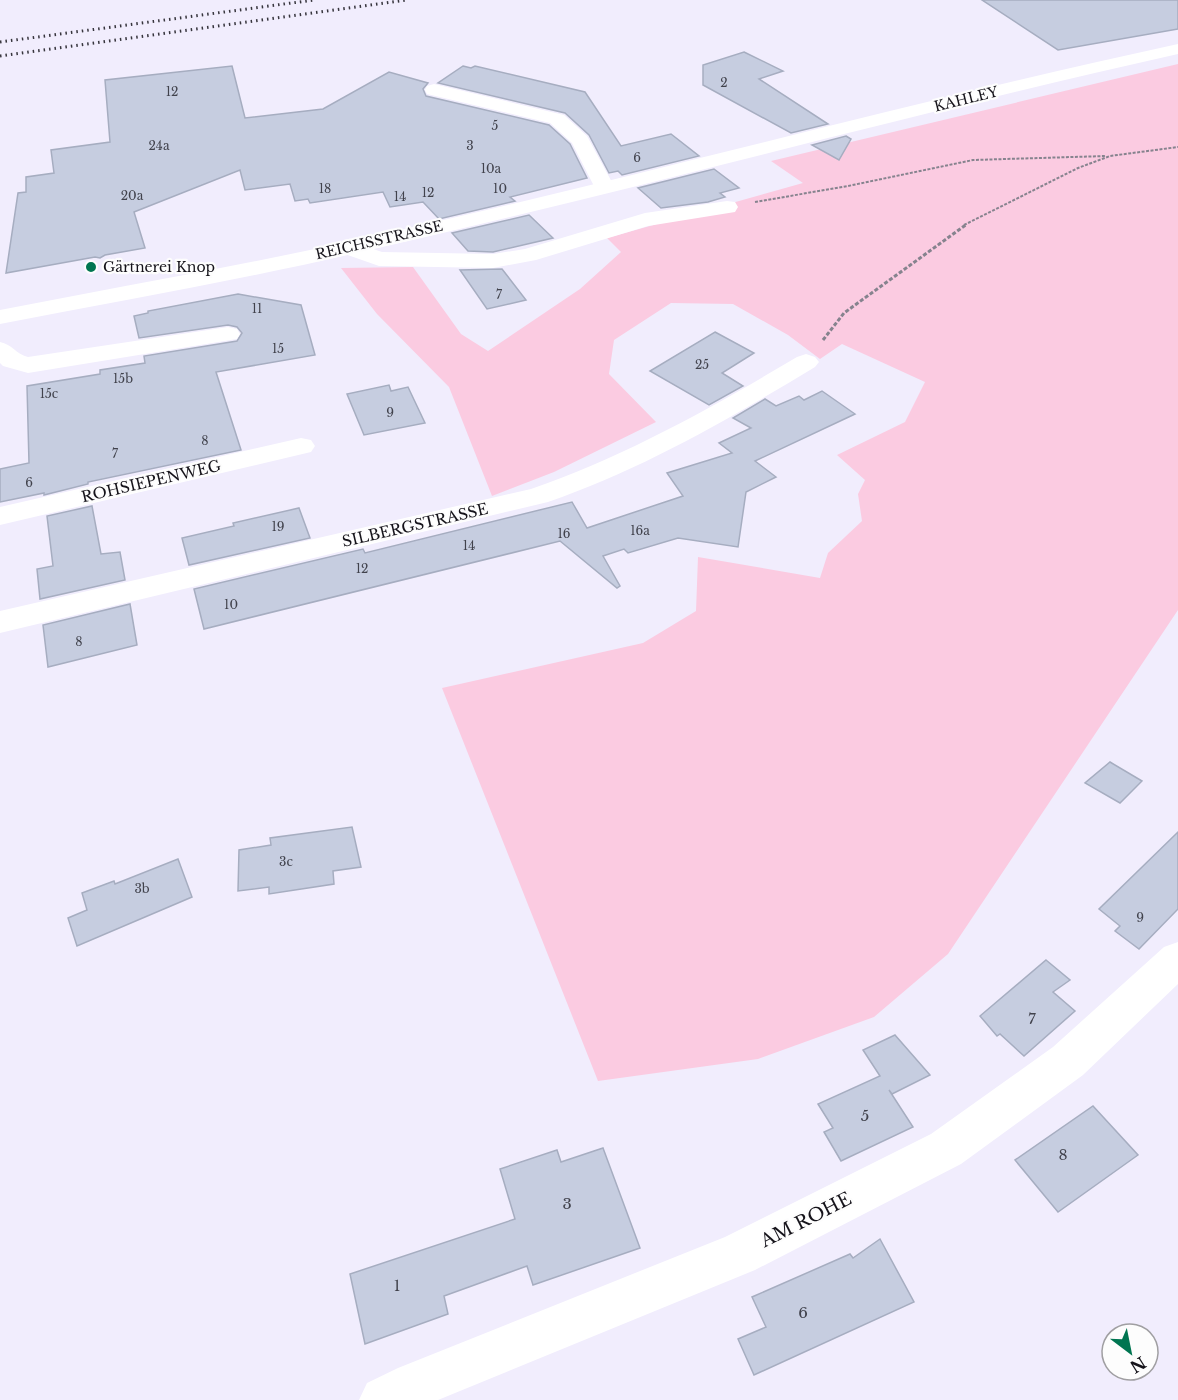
<svg xmlns="http://www.w3.org/2000/svg" width="1178" height="1400" viewBox="0 0 1178 1400" font-family="'Libre Baskerville',serif">
	<rect width="100%" height="100%" fill="#f1edfd"/>
	<!-- green -->
	<path fill="#fbcbe1" d="M1178,64V610L948,954L874,1017L758,1059L598,1081L442,688L643,643L696,611L698,557L820,578L828,553L862,521L858,494L865,480L837,455L905,422L925,382L842,344L820,359L788,335L733,304L671,303L614,340L609,374L656,422L554,472L492,496L449,387L377,314L341,268L413,267L461,334L488,351L580,289L621,252L607,238L803,183L771,161Z"/>
	<!-- building -->
	<g fill="#c6cde0" stroke="#a6adc0" stroke-width="1.5">
		<path d="M982,0H1178V29L1058,50Z"/>
		<path d="M744,52L783,71L759,79L828,124L791,133L703,85V65Z"/>
		<path d="M232,66L245,118L323,109L389,72L428,83L423,89L426,96L549,125L570,144L587,178L510,197L515,201L439,219L423,202L390,207L383,192L310,203L308,199L295,201L290,184L245,190L240,170L134,212L145,248L105,255L100,258L95,257L6,273L18,193L26,192V177L54,173L51,150L110,142L105,80Z"/>
		<path d="M463,66L471,68L475,66L585,92L621,146L671,134L699,156L622,175L618,171L609,173L589,135L565,113L438,83Z"/>
		<path d="M846,136L851,139L839,160L812,145Z"/>
		<path d="M714,169L739,188L720,193L725,197L708,202L661,208L638,188Z"/>
		<path d="M529,215L553,238L493,252L468,251L452,233Z"/>
		<path d="M502,269L526,300L487,309L460,270Z"/>
		<path d="M238,294L301,305L315,355L216,372L241,450L88,482V484L44,495V493L0,502V469L29,463L27,386L100,374V370L145,363L144,356L237,341L242,333L237,327L228,325L139,338L134,316L148,313V311Z"/>
		<path d="M715,332L754,353L722,373L743,386L709,405L650,371Z"/>
		<path d="M389,385L391,391L408,387L425,423L364,435L347,394Z"/>
		<path d="M822,391L855,414L755,461L776,477L746,492L738,547L678,538L628,553L624,549L603,556L620,586L617,588L560,541L204,629L194,589L363,549L365,553L572,502L587,528L683,496L667,473L732,453L719,443L751,428L733,418L765,399L776,406L799,396L804,400Z"/>
		<path d="M92,506L101,554L120,552L125,580L40,599L37,569L53,566L47,516Z"/>
		<path d="M299,508L310,538L189,565L182,538L234,526L233,523Z"/>
		<path d="M130,604L137,645L48,667L43,625Z"/>
		<path d="M1110,762L1142,781L1120,803L1085,783Z"/>
		<path d="M352,827L361,867L333,871L334,884L269,894V887L238,891L239,850L271,845L270,838Z"/>
		<path d="M1178,832V909L1139,949L1115,931L1120,926L1099,909Z"/>
		<path d="M178,859L192,897L77,946L68,918L87,910L82,893L114,881L115,884Z"/>
		<path d="M1046,960L1070,980L1053,992L1075,1011L1024,1056L1000,1034L997,1036L980,1016Z"/>
		<path d="M895,1035L930,1075L892,1094L889,1090L913,1127L841,1161L824,1132L833,1128L818,1104L880,1076L863,1050Z"/>
		<path d="M1093,1106L1138,1155L1058,1212L1015,1160Z"/>
		<path d="M603,1148L640,1248L533,1285L527,1266L444,1296L448,1314L365,1344L350,1274L515,1219L500,1169L557,1150L561,1162Z"/>
		<path d="M880,1239L914,1302L754,1375L738,1339L766,1327L752,1297L850,1254L853,1258Z"/>
	</g>
	<g fill="none" stroke-linecap="round" stroke-linejoin="round">
		<!-- path-far1 -->
		<g stroke="#86838e" stroke-width="2" stroke-dasharray="3 1.5" stroke-linecap="butt">
			<path d="M755,202L848,186L973,160L1106,156"/>
			<path d="M964,225L1078,168L1110,156L1178,147"/>
		</g>
		<!-- path -->
		<path stroke="#86838e" stroke-width="3" stroke-dasharray="4 2" stroke-linecap="butt" d="M823,340L844,313L967,224"/>
		<!-- minor -->
		<g fill="#fff" fill-rule="evenodd">
			<path d="M434,84L564,115L587,136L614,186L610,190L603,192L596,190L572,143L550,123L427,94L425,90L427,86Z"/>
			<path d="M727,201L735,202L738,207L735,212L648,226L536,260L493,268L379,266L342,253L339,248L342,243L350,241L382,252L493,254L525,249L645,213Z"/>
			<path d="M228,327L237,329L240,334L237,339L28,373L3,366L0,363V342C12,344 17,355 28,357Z"/>
			<path d="M806,354L815,357L819,362L815,367C729,419 643,469 548,502L0,633V611L531,489C626,456 711,408 797,357Z"/>
			<path d="M301,438L311,440L315,446L311,452L0,525V507Z"/>
			<path d="M1178,942V984L1083,1075L961,1164L755,1270L438,1400H359L367,1383L398,1368L725,1237L931,1134L1053,1047L1164,947Z"/>
		</g>
		<!-- major -->
		<path fill="#fff" fill-rule="evenodd" d="M1178,44V54C901,116 628,192 352,254C235,281 117,301 0,324V310C117,287 235,267 351,241C628,180 901,104 1178,44Z"/>
		<!-- rail -->
		<g stroke="#37353d" stroke-width="3" stroke-dasharray="1.5 4" stroke-linecap="butt">
			<path d="M0,42L314,0"/>
			<path d="M0,56L407,0"/>
		</g>
	</g>
	<!-- markers -->
	<circle fill="#007551" stroke="#fdfdfd" stroke-width="2" cx="91" cy="267" r="6"/>
	<g text-anchor="middle" dominant-baseline="central" stroke-width="4.5" stroke-linejoin="round" paint-order="stroke">
		<!-- number labels -->
		<g font-size="12" fill="#41424c">
			<text x="724" y="82">2</text>
			<text x="172" y="91">12</text>
			<text x="495" y="125">5</text>
			<text x="159" y="145">24a</text>
			<text x="470" y="145">3</text>
			<text x="637" y="157">6</text>
			<text x="491" y="168">10a</text>
			<text x="325" y="188">18</text>
			<text x="500" y="188">10</text>
			<text x="428" y="192">12</text>
			<text x="132" y="195">20a</text>
			<text x="400" y="196">14</text>
			<text x="499" y="294">7</text>
			<text x="257" y="308">11</text>
			<text x="278" y="348">15</text>
			<text x="702" y="364">25</text>
			<text x="123" y="378">15b</text>
			<text x="49" y="393">15c</text>
			<text x="390" y="412">9</text>
			<text x="205" y="440">8</text>
			<text x="115" y="453">7</text>
			<text x="29" y="482">6</text>
			<text x="278" y="526">19</text>
			<text x="640" y="530">16a</text>
			<text x="564" y="533">16</text>
			<text x="469" y="545">14</text>
			<text x="362" y="568">12</text>
			<text x="231" y="604">10</text>
			<text x="79" y="641">8</text>
			<text x="286" y="861">3c</text>
			<text x="142" y="888">3b</text>
			<text x="1140" y="917">9</text>
		</g>
		<!-- far-street labels -->
		<g font-size="14" fill="#15131a" stroke="#fdfdfd">
			<text transform="translate(966 99) rotate(-14)">KAHLEY</text>
			<text transform="translate(379 240) rotate(-13)">REICHSSTRASSE</text>
		</g>
		<!-- far-poi labels -->
		<g font-size="14" fill="#15131a" stroke="#fdfdfd" text-anchor="start">
			<text x="103" y="267">Gärtnerei Knop</text>
		</g>
		<!-- street labels -->
		<g font-size="15" fill="#15131a" stroke="#fdfdfd">
			<text transform="translate(151 481) rotate(-13)">ROHSIEPENWEG</text>
			<text transform="translate(415 525) rotate(-13)">SILBERGSTRASSE</text>
		</g>
		<!-- near-number labels -->
		<g font-size="15" fill="#41424c">
			<text x="1032" y="1018">7</text>
			<text x="865" y="1115">5</text>
			<text x="1063" y="1154">8</text>
			<text x="567" y="1203">3</text>
			<text x="397" y="1285">1</text>
			<text x="803" y="1312">6</text>
		</g>
		<!-- near-street labels -->
		<g font-size="18" fill="#15131a" stroke="#fdfdfd">
			<text transform="translate(806 1220) rotate(-27)">AM ROHE</text>
		</g>
	</g>
	<!-- north arrow -->
	<g transform="translate(1130 1352) rotate(148)"><circle r="28" fill="#fdfdfd" stroke="#a09fa2" stroke-width="1.5"/>
	<path d="M0-4.5L10 22L0 15L-10 22Z" fill="#007551"/>
	<text y="-9" font-size="16" font-weight="bold" text-anchor="middle" fill="#15131a">N</text>
	</g>
</svg>
